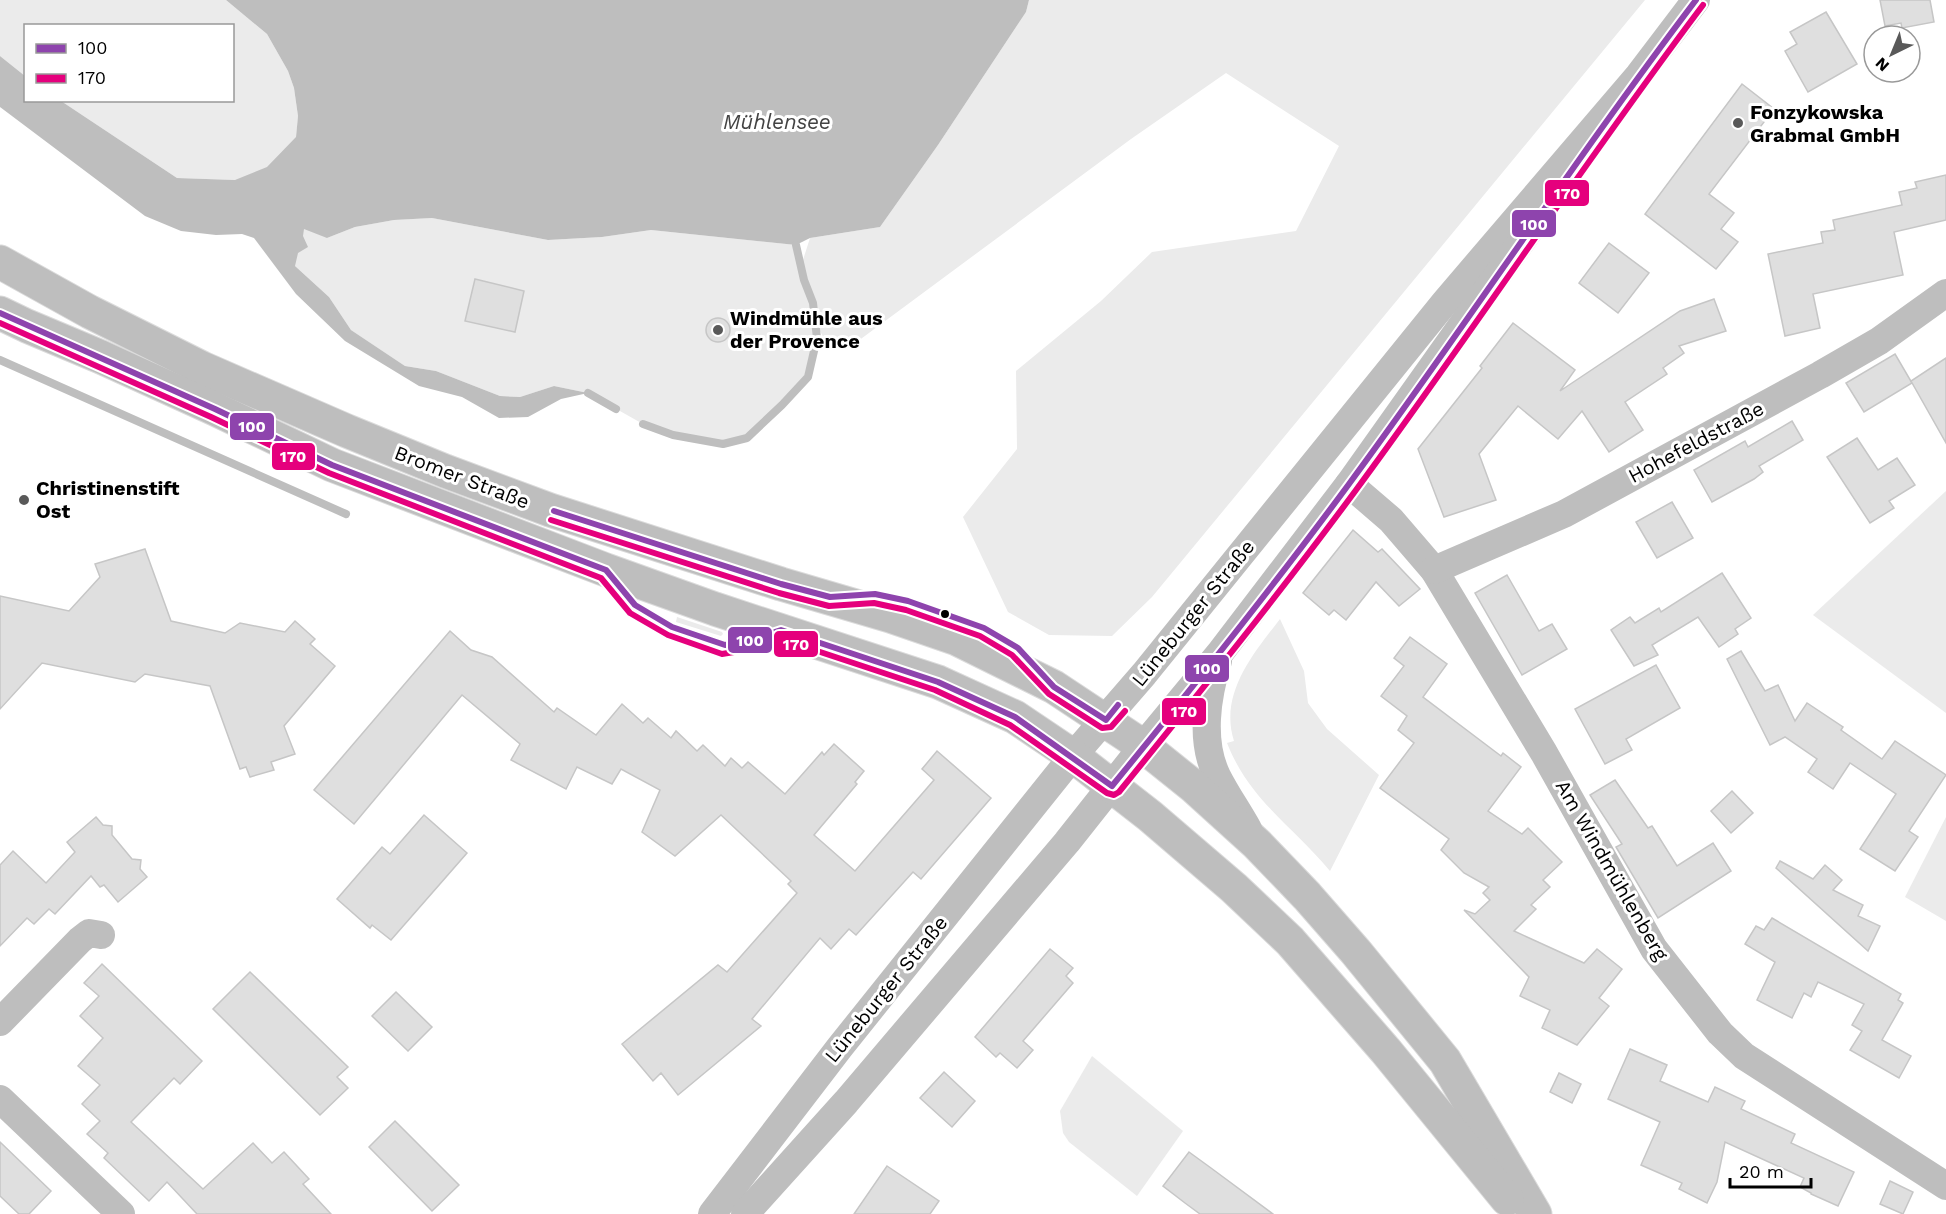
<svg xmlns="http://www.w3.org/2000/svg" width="1946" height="1214" viewBox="0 0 1946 1214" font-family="'Work Sans',sans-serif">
	<rect width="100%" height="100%" fill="#fff"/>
	<!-- green -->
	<g fill="#ebebeb">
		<path d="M0,0H226L267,34L288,71L294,88L298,116L296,137L327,238L355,227L394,220L432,218L548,240L602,237L651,230L796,245L802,263L810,238L880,227L938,145L1026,12L1029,0H1645L1152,597L1112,636L1049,635L1008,612L963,517L1017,449L1016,371L1101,301L1152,252L1296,231L1339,146L1226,73L1131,139L850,347L825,340L816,324L817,338L808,377L782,405L747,438L723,444L673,435L643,424L588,393L554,386L520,397L500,396L436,371L405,366L351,330L329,297L295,266L235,180L177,178L61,101L232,100V26H26L25,76L0,56Z"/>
		<path d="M1946,491V713L1813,615Z"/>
		<path d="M677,617L722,632L723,634L721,636L676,622Z"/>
		<path d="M1280,619L1304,671L1308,703L1327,729L1379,775L1330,871C1292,825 1250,801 1227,743L1234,741C1219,694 1253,654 1280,619Z"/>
		<path d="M1946,817V921L1905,897Z"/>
		<path d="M1092,1056L1183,1131L1137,1196L1069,1142L1063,1133L1060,1111Z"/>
	</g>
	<!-- water -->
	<path fill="#bebebe" d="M226,0H1029L1026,12L938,145L880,227L810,238L796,245L651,230L602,237L548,240L432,218L394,220L355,227L327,238L304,229L303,236L308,247L298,253L295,266L329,297L351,330L405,366L436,371L500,396L520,397L554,386L588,393L561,399L528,417L499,418L462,397L419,386L345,341L296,294L254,238L242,234L216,235L181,231L145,216L0,107V56L25,76L26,100L61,101L177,178L235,180L267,167L296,137L298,116L294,88L288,71L267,34Z"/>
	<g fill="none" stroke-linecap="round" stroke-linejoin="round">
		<!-- stream -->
		<g stroke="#bebebe" stroke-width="8">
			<path d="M0,360L346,514"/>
			<path d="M588,393L616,409"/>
			<path d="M643,424L673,435L723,444L747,438L782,405L808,377L817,338L813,303L804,280L796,245"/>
		</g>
	</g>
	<!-- building -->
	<g fill="#dfdfdf" stroke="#c6c6c6" stroke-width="1.5">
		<path d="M1880,0H1930L1934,22L1902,28L1901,23L1885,26Z"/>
		<path d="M1826,12L1857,64L1808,92L1785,51L1797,44L1790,32Z"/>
		<path d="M1742,84L1774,109L1709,194L1734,213L1721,229L1738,242L1716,269L1645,214Z"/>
		<path d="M1946,175V220L1894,232L1903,275L1813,294L1820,328L1785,336L1768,254L1823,243L1821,232L1835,230L1833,220L1902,205L1899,192L1917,188L1915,182Z"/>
		<path d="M1609,243L1649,273L1618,313L1579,283Z"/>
		<path d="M475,279L524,291L515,332L465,321Z"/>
		<path d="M1714,299L1726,331L1679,346L1684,353L1663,368L1667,374L1625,402L1643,430L1609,452L1582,411L1558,439L1518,406L1479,454L1496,500L1444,517L1418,449L1482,368L1480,366L1513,323L1575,370L1560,391L1680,311Z"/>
		<circle cx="718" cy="330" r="12"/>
		<path d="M1895,354L1912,383L1864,412L1846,383Z"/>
		<path d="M1946,358V443L1911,381Z"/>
		<path d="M1792,421L1803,440L1759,466L1763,472L1754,479L1712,502L1694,470L1745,441L1748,447Z"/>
		<path d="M1857,438L1878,470L1897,458L1915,485L1889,501L1894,508L1870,523L1827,457Z"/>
		<path d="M1672,502L1693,538L1657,558L1636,522Z"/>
		<path d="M1353,530L1378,552L1382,549L1420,589L1399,606L1376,582L1346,620L1334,610L1329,615L1303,593Z"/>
		<path d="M145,549L171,621L225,633L240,623L285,632L295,621L315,639L310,644L335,666L284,726L295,754L271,762L274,770L250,777L246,767L240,769L210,686L145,674L135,682L42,663L0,709V596L69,611L100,577L95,564Z"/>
		<path d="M1722,573L1751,618L1735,629L1738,634L1719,647L1698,617L1652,645L1658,655L1634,666L1611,630L1630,617L1635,623L1659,608L1661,612Z"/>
		<path d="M1507,575L1539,631L1552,624L1567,649L1522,675L1475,593Z"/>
		<path d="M450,631L471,650L492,657L554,712L557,708L596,735L622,704L643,723L648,718L671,738L676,731L697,751L703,745L725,766L731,758L742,768L748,762L785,794L822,752L824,755L834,744L864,771L855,782L857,784L814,835L855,871L934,780L922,769L937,751L991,798L921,879L913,872L856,935L849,929L831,949L820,938L752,1019L761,1026L678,1095L661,1073L653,1081L622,1044L718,965L727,972L797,893L788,884L791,881L721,815L675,856L642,832L660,790L621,769L612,784L577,767L566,789L511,760L520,744L462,695L354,824L314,790Z"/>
		<path d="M1410,637L1447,664L1423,697L1501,756L1503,753L1521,767L1488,811L1522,834L1528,828L1562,862L1543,880L1550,887L1531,905L1536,909L1514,931L1584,963L1597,949L1622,969L1599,998L1609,1006L1577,1045L1542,1028L1550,1010L1520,996L1529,977L1464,910L1475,914L1490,900L1483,893L1489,887L1464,873L1441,850L1449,839L1380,788L1414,743L1398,730L1407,716L1381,696L1404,666L1394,658Z"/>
		<path d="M1741,651L1765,691L1778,685L1795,721L1807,703L1843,727L1841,730L1882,759L1895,741L1946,775L1909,831L1918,837L1895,871L1860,849L1896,794L1850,763L1833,789L1808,772L1817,759L1785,737L1770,745L1727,659Z"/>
		<path d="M1656,665L1680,708L1626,739L1632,750L1605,764L1575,709Z"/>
		<path d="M1615,780L1648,828L1652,826L1677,866L1713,843L1731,871L1658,918L1616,847L1622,844L1590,795Z"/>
		<path d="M1732,791L1753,813L1731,833L1711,811Z"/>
		<path d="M424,815L467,853L391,940L372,925L370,928L337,899L382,847L390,854Z"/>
		<path d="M96,817L103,825L112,826V835L132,859L141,860L140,869L147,877L118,902L104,885L100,887L91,876L55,914L49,909L34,924L27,918L0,946V865L13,851L46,883L75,852L67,842Z"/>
		<path d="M1780,861L1813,879L1825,865L1842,880L1833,890L1863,905L1858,916L1880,926L1868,951L1776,868Z"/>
		<path d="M1772,918L1901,994L1898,1000L1903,1003L1882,1040L1911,1056L1899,1078L1850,1050L1862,1031L1852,1025L1864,1004L1818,982L1811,997L1804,993L1792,1018L1757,1000L1775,962L1745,944L1756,926L1764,930Z"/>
		<path d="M1050,949L1073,968L1066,976L1073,983L1023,1041L1033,1050L1017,1068L1000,1053L996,1057L975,1037Z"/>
		<path d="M102,964L202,1061L180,1084L174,1078L131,1122L203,1189L253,1143L272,1163L284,1152L309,1179L303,1184L331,1214H197L167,1182L149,1201L104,1158L108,1153L87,1134L100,1121L82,1104L100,1085L78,1066L103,1038L80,1016L99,996L84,983Z"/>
		<path d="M250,972L348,1067L337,1077L348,1088L320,1115L213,1009Z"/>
		<path d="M396,992L432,1027L408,1051L372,1016Z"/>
		<path d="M1630,1049L1667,1065L1660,1081L1708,1102L1715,1087L1745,1101L1741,1109L1795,1134L1791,1143L1854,1172L1838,1206L1811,1194V1193L1800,1187L1804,1178L1725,1142L1717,1182L1707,1203L1679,1189L1682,1183L1641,1165L1660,1122L1608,1099Z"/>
		<path d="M944,1072L975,1101L952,1127L920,1098Z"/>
		<path d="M1559,1073L1581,1084L1572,1103L1550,1092Z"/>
		<path d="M395,1121L459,1185L432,1211L369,1147Z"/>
		<path d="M0,1142L51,1191L29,1214H19L0,1196Z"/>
		<path d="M1189,1152L1211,1168L1273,1214H1200L1185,1203L1163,1186Z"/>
		<path d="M887,1166L939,1201L930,1214H854Z"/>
		<path d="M1890,1181L1913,1192L1903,1214L1880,1204Z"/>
	</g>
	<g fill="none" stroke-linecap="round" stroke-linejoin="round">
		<defs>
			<g id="major">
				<path d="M0,262L90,312L202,368L347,431L445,471L550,510L781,584L890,616L957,639L1054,687L1143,746L1193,786L1257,844L1307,896L1356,952L1445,1061L1535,1214"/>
				<path d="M0,313L27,326L101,357L215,409L332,465L606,570L715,609L938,682L1015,717L1073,756L1150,816L1234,888L1290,941L1386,1051L1507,1199"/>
			</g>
		</defs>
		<!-- major casing -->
		<use href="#major" stroke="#dbdbdb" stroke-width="35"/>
		<!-- minor -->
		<g stroke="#bebebe" stroke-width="28">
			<path d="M1349,484L1391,520L1434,570L1544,753L1654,949L1720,1033L1744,1056L1946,1186"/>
			<path d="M1434,570L1564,514L1820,375L1879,341L1946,293"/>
			<path d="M1218,661C1207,696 1200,741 1217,776C1226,794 1238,811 1248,829"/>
			<path d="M0,1022L80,940L89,933L101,935"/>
			<path d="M0,1099L121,1214"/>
			<path d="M712,1214L840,1047L1073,756L1144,674L1445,302L1639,75L1696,0"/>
			<path d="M745,1214L846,1102L1067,842L1143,746L1220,653L1349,484L1536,221"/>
		</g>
		<!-- major -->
		<use href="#major" stroke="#bebebe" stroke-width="33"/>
		<defs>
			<g id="bus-1">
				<path d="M0,313L215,409L332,465L606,570L635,605L672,627L725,645L750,640L781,630L938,682L1015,717L1112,786C1193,687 1273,587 1349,484C1467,324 1576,158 1696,0"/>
				<path d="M554,511L781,584L830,597L875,594L908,601L984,628L1018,648L1054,687L1106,720L1118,705"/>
			</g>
			<g id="bus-2">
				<path d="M0,323L211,417L329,473L601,578L630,613L668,635L722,654L752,649L781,639L935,690L1010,725L1107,793L1114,795L1119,792C1200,692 1280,593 1356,490C1474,330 1583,164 1703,5"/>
				<path d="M551,520L779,593L829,606L874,603L906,610L980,636L1012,655L1049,694L1102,728L1111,727L1125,711"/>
			</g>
		</defs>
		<!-- bus-1 casing -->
		<use href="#bus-1" stroke="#fff" stroke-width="10"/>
		<!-- bus-2 casing -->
		<use href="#bus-2" stroke="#fff" stroke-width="10"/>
		<!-- bus-1 -->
		<use href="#bus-1" stroke="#8e44ad" stroke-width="6"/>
		<!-- bus-2 -->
		<use href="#bus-2" stroke="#e5007d" stroke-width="6"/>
	</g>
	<!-- markers -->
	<g fill="#595959" stroke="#fff" stroke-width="2">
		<circle cx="1738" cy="123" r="6"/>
		<circle cx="718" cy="330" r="6"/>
		<circle cx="24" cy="500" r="6"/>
	</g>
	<circle fill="#000" stroke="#fff" stroke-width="2" cx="945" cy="614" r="5"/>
	<g text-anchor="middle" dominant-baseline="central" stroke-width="6" stroke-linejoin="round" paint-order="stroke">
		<!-- poi labels -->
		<g font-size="20" font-weight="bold" fill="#000" stroke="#fff" text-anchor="start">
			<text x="1750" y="112">Fonzykowska<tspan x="1750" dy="23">Grabmal GmbH</tspan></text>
			<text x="730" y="318">Windmühle aus<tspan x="730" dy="23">der Provence</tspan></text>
			<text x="36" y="488">Christinenstift<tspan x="36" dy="23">Ost</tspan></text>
		</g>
		<!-- street labels -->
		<g font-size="20" fill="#000" stroke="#fff">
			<text transform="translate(1696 442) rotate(-28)">Hohefeldstraße</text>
			<text transform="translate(462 477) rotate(21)">Bromer Straße</text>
			<text transform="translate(1193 613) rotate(-51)">Lüneburger Straße</text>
			<text transform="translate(1612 870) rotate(60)">Am Windmühlenberg</text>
			<text transform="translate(886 989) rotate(-51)">Lüneburger Straße</text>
		</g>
		<!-- water labels -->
		<g font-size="21" font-style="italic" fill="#434343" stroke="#fff">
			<text x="777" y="121">Mühlensee</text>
		</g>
	</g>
	<g stroke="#fff" stroke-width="2">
		<rect x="1544" y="179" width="46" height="28" rx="6" fill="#e5007d"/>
		<rect x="1511" y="209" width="46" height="29" rx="6" fill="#8e44ad"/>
		<rect x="229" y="412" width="46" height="29" rx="6" fill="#8e44ad"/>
		<rect x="271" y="442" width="45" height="29" rx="6" fill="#e5007d"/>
		<rect x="727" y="626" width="46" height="28" rx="6" fill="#8e44ad"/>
		<rect x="773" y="630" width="46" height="28" rx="6" fill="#e5007d"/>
		<rect x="1184" y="654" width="46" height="29" rx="6" fill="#8e44ad"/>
		<rect x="1161" y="697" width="46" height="29" rx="6" fill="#e5007d"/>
	</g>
	<g font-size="16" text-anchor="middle" font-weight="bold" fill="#fff">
		<text x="1567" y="199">170</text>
		<text x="1534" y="230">100</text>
		<text x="252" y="432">100</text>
		<text x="293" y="462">170</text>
		<text x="750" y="646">100</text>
		<text x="796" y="650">170</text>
		<text x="1207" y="674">100</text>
		<text x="1184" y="717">170</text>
	</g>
	<!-- legend -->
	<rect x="24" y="24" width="210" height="78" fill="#ffffff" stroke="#999999" stroke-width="1.5"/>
	<rect x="36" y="44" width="30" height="9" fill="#8e44ad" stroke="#999999" stroke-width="1.5"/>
	<text x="78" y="54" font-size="18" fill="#000000">100</text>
	<rect x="36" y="74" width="30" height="9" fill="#e5007d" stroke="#999999" stroke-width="1.5"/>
	<text x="78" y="84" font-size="18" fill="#000000">170</text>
	<!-- north arrow -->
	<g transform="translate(1892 54) rotate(223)"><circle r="28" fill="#ffffff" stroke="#999999" stroke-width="1.5"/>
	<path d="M0-4.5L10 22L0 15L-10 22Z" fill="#595959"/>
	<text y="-9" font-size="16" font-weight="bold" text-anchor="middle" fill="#000000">N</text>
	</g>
	<!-- scale -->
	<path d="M1730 1178v9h81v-9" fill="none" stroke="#000000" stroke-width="3"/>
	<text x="1739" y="1178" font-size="18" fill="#000000" stroke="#ffffff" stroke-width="4.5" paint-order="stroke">20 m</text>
</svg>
